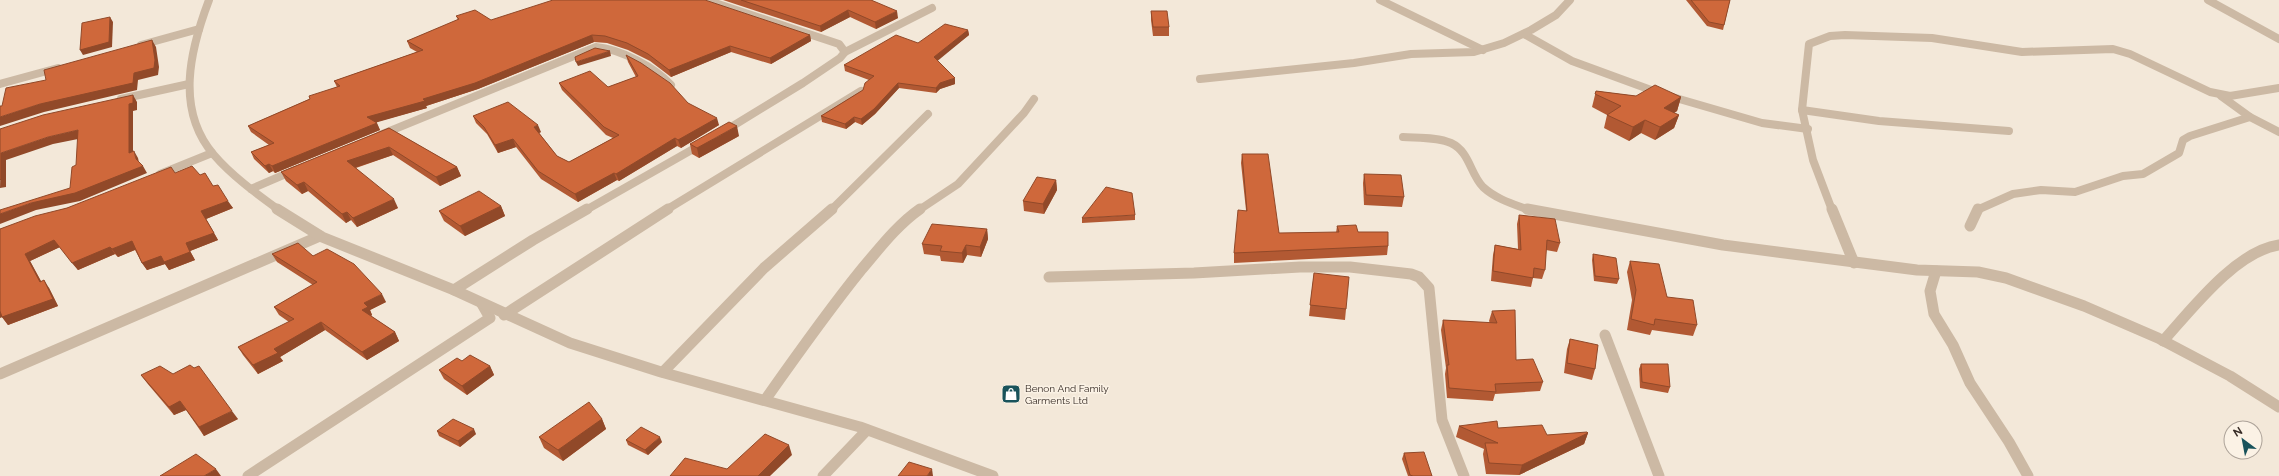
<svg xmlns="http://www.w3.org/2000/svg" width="2279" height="476" viewBox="0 0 2279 476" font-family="Raleway,sans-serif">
	<rect width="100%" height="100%" fill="#f3e8d9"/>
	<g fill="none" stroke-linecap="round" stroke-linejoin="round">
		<!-- minor-far1 -->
		<g stroke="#ccb9a4" stroke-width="8">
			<path d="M706,0L839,44L845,52L840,58L803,83L723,132"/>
			<path d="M1380,0L1483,50"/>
			<path d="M2208,0L2279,39"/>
			<path d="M1524,34L1572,61L1662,94L1762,123L1808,129"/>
			<path d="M141,45L199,29"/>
			<path d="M845,52L932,8"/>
			<path d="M1200,79L1354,63L1411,54L1474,52L1504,43L1531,30L1556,15L1570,0"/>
			<path d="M0,84L58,68"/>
			<path d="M2221,96L2250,117L2279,132"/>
			<path d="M121,99L189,84"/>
			<path d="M1802,110L1879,121L2009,131"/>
			<path d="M380,135L596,47C620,49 655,67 671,85"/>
			<path d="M1403,137C1418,138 1438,137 1451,143C1470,152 1470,174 1483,187C1496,199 1513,204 1529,210"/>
			<path d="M160,174L212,153"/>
			<path d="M251,189L295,170"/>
			<path d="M586,210L702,144"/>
			<path d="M666,210L861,91"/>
			<path d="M831,210L928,114"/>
			<path d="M919,210L958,184L1024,113L1034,99"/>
			<path d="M1832,210L1813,160L1802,110L1809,44L1830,36L1845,35L1932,38L2022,52L2113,49L2130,54L2210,92L2230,96L2279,88"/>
			<path d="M1977,210L2013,194L2041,190L2075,192L2123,176L2143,174L2179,153L2183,140L2190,136L2250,117"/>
		</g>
		<!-- minor -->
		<g stroke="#ccb9a4" stroke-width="11">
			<path d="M1527,209L1723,245L1917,270L1978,272L2006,278L2084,306L2158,338L2230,376L2279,407"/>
			<path d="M1832,209L1854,263"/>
			<path d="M1970,226L1978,209"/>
			<path d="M1936,271L1930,291L1934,314L1953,345L1970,383L2009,442L2028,476"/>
			<path d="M1049,277L1194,273L1300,267H1350L1411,274L1419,277L1429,288L1442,420L1464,476"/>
			<path d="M454,290L533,240L587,209"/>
			<path d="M504,315L668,209"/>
			<path d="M1605,335L1659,476"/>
			<path d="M2163,341C2191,310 2236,251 2279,245"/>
			<path d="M663,372L764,268L832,209"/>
			<path d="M0,374L320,236"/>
			<path d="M765,400C796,356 827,312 861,270C879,249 897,225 920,209"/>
			<path d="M248,476L490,318L482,304"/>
			<path d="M823,476L867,430"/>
		</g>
		<!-- tertiary-far1 -->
		<path stroke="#ccb9a4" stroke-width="8" d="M209,0C190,50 175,110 214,155C232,176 257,194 279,210"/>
		<!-- tertiary -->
		<path stroke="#ccb9a4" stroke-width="11" d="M277,209L322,237L454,290L570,343L661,372L860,427L993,476"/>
	</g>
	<!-- wall -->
	<g fill="#b25933">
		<path d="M723,0H871L898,18L876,29L850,17L821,32Z"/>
		<path d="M1686,0H1730L1723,30L1707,26Z"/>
		<path d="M1151,11L1169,27V36H1153L1151,20Z"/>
		<path d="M456,16L491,20L810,35L811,41L771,64L731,52L671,77L650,61L628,50L607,43L594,42L478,89L426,106L427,108L376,122L380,130L275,173L273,171L269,173L254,159L251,152L269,145L251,132L248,126L337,87L334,81L417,52L410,48L407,41L458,20Z"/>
		<path d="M968,30L969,35L937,60L955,84L940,89L936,93L899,88L875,114L862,125L855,122L846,129L822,122L821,116L863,90L869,80L845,71L844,65L918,43Z"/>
		<path d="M626,55L688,103L719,125L681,148L677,146L619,181L617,180L578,202L541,179L516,147L498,153L487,134L476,123L473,116L541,132L539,133L557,156L569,162L613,138L606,135L562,90L559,83L608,87L636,77L628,62Z"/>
		<path d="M1596,91L1636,96L1681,97L1677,111L1674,113L1679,115L1674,128L1655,140L1641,133L1629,141L1604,128L1607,115L1592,107Z"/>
		<path d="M389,128L457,167L461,176L440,186L393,155L356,168L398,208L357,227L351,220L346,223L308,191L302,194L286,181L281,172Z"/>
		<path d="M739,136L699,158L692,154L690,144Z"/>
		<path d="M1242,154L1279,233H1336L1337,226L1358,232L1388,246L1387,255L1234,263V253L1246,210L1241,163Z"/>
		<path d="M175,173L200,175L213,186L233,208L206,219L218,240L190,251L195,260L169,270L165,264L147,270L142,263L135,250L118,257L115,254L78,270L60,247L30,261L41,281L49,288L58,306L8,325L2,317L0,229L67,208Z"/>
		<path d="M1364,174L1404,197L1402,207L1364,205L1363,183Z"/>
		<path d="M1056,180L1057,190L1044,214L1024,211L1023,201Z"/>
		<path d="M501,206L505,216L465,236L444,221L439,211Z"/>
		<path d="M1135,215V220L1082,223V218Z"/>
		<path d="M1519,215L1560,243L1557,252L1546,250L1545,270L1542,279L1533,278L1531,287L1491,281L1493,255L1495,245L1518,249L1517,224Z"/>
		<path d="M987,229L988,239L981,257L967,255L963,263L941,261L940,256L924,254L922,244Z"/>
		<path d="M272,254L313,256L386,302L370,310L372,315L371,316L395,332L399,341L367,360L325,330L280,357L283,361L258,374L243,355L238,347L289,322L279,315L274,307L313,285L277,262Z"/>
		<path d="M1593,254L1619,279L1617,284L1594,281L1592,260Z"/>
		<path d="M1630,261L1697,325L1693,336L1652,330L1650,335L1627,330L1632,300L1627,272Z"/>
		<path d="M1314,273L1346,309L1345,320L1309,316Z"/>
		<path d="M1492,311L1516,360L1543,382L1540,391L1495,394L1493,401L1447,398L1445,374L1446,368L1441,330L1443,320L1490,323L1489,321Z"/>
		<path d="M1570,339L1595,369L1592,380L1564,373L1567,349Z"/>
		<path d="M462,361L490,366L494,375L467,395L444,379L439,370Z"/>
		<path d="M1641,364L1670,387L1668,393L1640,388L1639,369Z"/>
		<path d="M141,375L238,419L204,436L186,410L174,415L147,383Z"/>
		<path d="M602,419L606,429L563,461L544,448L539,437Z"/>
		<path d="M1459,426L1498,428L1547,435L1588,433L1584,444L1519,475L1486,474L1483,454L1484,449L1456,437Z"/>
		<path d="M437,431L476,434L460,447L439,436Z"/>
		<path d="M626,440L662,442L648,455L628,445Z"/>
		<path d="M1404,453L1432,476H1408L1402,459Z"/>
	</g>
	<!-- shaded-wall -->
	<g fill="#914929">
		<path d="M848,10L850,17L821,32L820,26Z"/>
		<path d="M897,11L898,18L876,29L875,22Z"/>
		<path d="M110,17L113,22L112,47L83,55L80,50Z"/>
		<path d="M968,30L969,35L935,63L934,57Z"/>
		<path d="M592,35L594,42L478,89L426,106L427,108L371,124L367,117L423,99Z"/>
		<path d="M810,35L811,41L771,64L770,58Z"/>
		<path d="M152,40L156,47L159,67L158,75L138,80L137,90L44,112L0,126V117L134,73Z"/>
		<path d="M730,46L731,52L671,77L669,70Z"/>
		<path d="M610,51L611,56L578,66L576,62Z"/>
		<path d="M955,78V84L940,89L936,93V88L940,83Z"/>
		<path d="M898,83L899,88L875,114L862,125L861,119Z"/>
		<path d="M133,95L137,102V110L133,111V160L129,153V104Z"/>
		<path d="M1681,97L1677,111L1660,121L1664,108Z"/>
		<path d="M1679,115L1674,128L1655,140L1660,127Z"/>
		<path d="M854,117L855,122L846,129L845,124Z"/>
		<path d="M717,118L719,125L681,148L678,140Z"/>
		<path d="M1645,120L1641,133L1629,141L1633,127Z"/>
		<path d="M377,123L380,130L275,173L272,166Z"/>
		<path d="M538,125L541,132L537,134L534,127Z"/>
		<path d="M737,126L739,136L699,158L697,148Z"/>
		<path d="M78,130L83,138L53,144L6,160V187L0,188L1,153L48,137Z"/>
		<path d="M675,138L677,146L619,181L616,174Z"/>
		<path d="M513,139L516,147L498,153L495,145Z"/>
		<path d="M389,147L393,155L351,169L347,161Z"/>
		<path d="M134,151L138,158L140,167L136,159Z"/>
		<path d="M269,164L273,171L269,173L265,166Z"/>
		<path d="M143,166L147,173L80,201L36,210L0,224V214L31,203Z"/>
		<path d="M457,167L461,176L440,186L436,177Z"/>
		<path d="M614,173L617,180L578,202L575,194Z"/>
		<path d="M1056,180L1057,190L1044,214L1043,204Z"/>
		<path d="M304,182L308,191L302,194L297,185Z"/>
		<path d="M394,199L398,208L357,227L353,218Z"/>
		<path d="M228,201L233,208L206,219L218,240L190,251L195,260L169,270L165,264L147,270L142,263L186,243L201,211Z"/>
		<path d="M501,206L505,216L465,236L460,226Z"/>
		<path d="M347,212L351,220L346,223L342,214Z"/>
		<path d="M987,229L988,239L981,257L980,247Z"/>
		<path d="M54,240L60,247L30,261L45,289L40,282L25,254Z"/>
		<path d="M132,241L137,249L118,257L112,249Z"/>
		<path d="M966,245L967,255L963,263L962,253Z"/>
		<path d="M110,247L115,254L78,270L72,263Z"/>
		<path d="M44,280L49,288L58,306L8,325L2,317Z"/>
		<path d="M382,294L386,302L370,310L372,315L367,318L362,310L364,303Z"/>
		<path d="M0,309L5,316L0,318Z"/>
		<path d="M321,322L325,330L280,357L283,361L258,374L253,365L274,349Z"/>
		<path d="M395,332L399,341L367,360L362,352Z"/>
		<path d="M490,366L494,375L467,395L462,386Z"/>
		<path d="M180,401L186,410L174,415L169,407Z"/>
		<path d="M232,411L238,419L204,436L199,427Z"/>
		<path d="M602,419L606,429L563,461L558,450Z"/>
		<path d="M474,429L476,434L460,447L458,441Z"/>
		<path d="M1588,433L1584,444L1519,475L1522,465Z"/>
		<path d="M660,437L662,442L648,455L645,450Z"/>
		<path d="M789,445L792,455L770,476H758Z"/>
		<path d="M216,469L221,476H204Z"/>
		<path d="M932,469L933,476H927Z"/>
	</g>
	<!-- building -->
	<g fill="#cf683b" stroke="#914929">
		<path d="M553,0H705L810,35L770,58L730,46L669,70L648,54L627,43L605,36L592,35L475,83L423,99L425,101L367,117L377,123L272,166L269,164L265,166L251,152L274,143L248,126L310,99L309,96L340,86L334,81L423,50L407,41L459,19L456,16L475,10L491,20Z"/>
		<path d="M741,0H871L897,11L875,22L848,10L820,26Z"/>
		<path d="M1691,0H1730L1724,25L1709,22Z"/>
		<path d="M1151,11H1167L1169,27H1153Z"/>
		<path d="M110,17L109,42L80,50L82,23Z"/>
		<path d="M945,24L968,30L934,57L955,78L940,83L936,88L898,83L874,109L861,119L854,117L845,124L821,116L863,90L865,83L874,76L844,65L896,35L918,43Z"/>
		<path d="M152,40L155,60L154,68L134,73L133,83L40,104L0,117V106H2L6,88L46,80L44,70Z"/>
		<path d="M595,48L610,51L576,62L575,57Z"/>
		<path d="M626,55L641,63L670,83L688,103L717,118L678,140L675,138L616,174L614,173L575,194L538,171L513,139L495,145L484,127L473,116L508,102L538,125L534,127L557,156L569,162L619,135L604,127L559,83L590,71L608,87L638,76Z"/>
		<path d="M1655,85L1681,97L1664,108L1679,115L1660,127L1645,120L1633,127L1607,115L1621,106L1595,94L1596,91L1636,96Z"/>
		<path d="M133,95V103L129,104V153L134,151L136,159L143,166L75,193L31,203L0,214V210L70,188L72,167L76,165L78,130L48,137L1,153V179L0,180V129L43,115Z"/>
		<path d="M729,122L737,126L697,148L690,144Z"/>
		<path d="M389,128L457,167L436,177L389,147L347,161L394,199L353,218L347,212L342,214L304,182L297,185L281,172Z"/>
		<path d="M1242,154H1268L1279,233L1339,232L1337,226L1356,225L1358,232H1388V246L1234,253L1238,210L1247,211Z"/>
		<path d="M192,166L200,175L205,173L213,186L218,185L228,201L201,211L214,233L186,243L190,252L164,262L161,256L142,263L132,241L112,249L110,247L72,263L54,240L25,254L40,282L44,280L53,299L2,317L0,311V229L35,216L67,208L171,167L175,173Z"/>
		<path d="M1364,174L1401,175L1404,197L1366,195Z"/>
		<path d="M1037,177L1056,180L1043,204L1023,201Z"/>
		<path d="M1106,187L1132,193L1135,215L1082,218Z"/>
		<path d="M479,191L501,206L460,226L439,211Z"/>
		<path d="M1519,215L1555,219L1560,243L1547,240L1545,270L1534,268L1533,278L1493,271L1495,245L1521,250Z"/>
		<path d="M932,224L987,229L980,247L966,245L962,253L940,251L942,246L922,244Z"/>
		<path d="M298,243L313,256L327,249L354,264L382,294L364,303L368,307L362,310L395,332L362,352L321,322L274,349L278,353L253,365L238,347L294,319L274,307L317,282L272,254Z"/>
		<path d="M1593,254L1616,258L1619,279L1595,276Z"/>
		<path d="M1630,261L1659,264L1667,297L1693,300L1697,325L1655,319L1654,325L1631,319L1636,290Z"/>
		<path d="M1314,273L1349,277L1346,309L1310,305Z"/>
		<path d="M1515,310L1516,360L1533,359L1543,382L1495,384L1496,392L1449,388L1447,365H1449L1443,320L1497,323L1492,311Z"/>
		<path d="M1570,339L1598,345L1595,369L1567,363Z"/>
		<path d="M470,355L490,366L462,386L439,370L457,358L462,361Z"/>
		<path d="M1641,364H1668L1670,387L1642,382Z"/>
		<path d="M190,365L194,368L199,366L232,411L199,427L180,401L169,407L141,375L160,366L173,374Z"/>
		<path d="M589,402L602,419L558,450L539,437Z"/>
		<path d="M453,419L474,429L458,441L437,431Z"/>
		<path d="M1497,421L1498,428L1542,425L1547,435L1587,432L1588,433L1522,465L1489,463L1485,443H1498L1459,426Z"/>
		<path d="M641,427L660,437L645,450L626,440Z"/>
		<path d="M765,434L789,445L758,476H670L685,458L727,469Z"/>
		<path d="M1424,452L1432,476H1413L1410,475L1404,453Z"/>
		<path d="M196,454L216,469L204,476H160Z"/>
		<path d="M909,462L932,469L927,476H898Z"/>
	</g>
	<!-- icons -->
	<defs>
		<symbol id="shop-square" viewBox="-11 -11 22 22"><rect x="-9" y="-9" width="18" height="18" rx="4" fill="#19535b" stroke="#fbf2e5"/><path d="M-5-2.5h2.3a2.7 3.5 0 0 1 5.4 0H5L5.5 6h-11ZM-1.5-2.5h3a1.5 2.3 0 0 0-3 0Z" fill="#fff"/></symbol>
	</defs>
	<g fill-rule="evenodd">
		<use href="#shop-square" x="1000" y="383" width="22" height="22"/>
	</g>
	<g text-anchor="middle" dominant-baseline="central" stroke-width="3" stroke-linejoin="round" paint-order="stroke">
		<!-- poi labels -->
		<g font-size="10" fill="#372c26" stroke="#fbf2e5" text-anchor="start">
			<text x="1025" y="388">Benon And Family<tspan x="1025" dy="12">Garments Ltd</tspan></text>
		</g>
	</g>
	<!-- north arrow -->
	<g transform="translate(2243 440) rotate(328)"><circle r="19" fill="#fbf2e5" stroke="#ada399"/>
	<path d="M0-3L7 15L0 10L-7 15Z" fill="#19535b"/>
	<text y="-6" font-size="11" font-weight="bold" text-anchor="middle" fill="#372c26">N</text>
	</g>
</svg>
